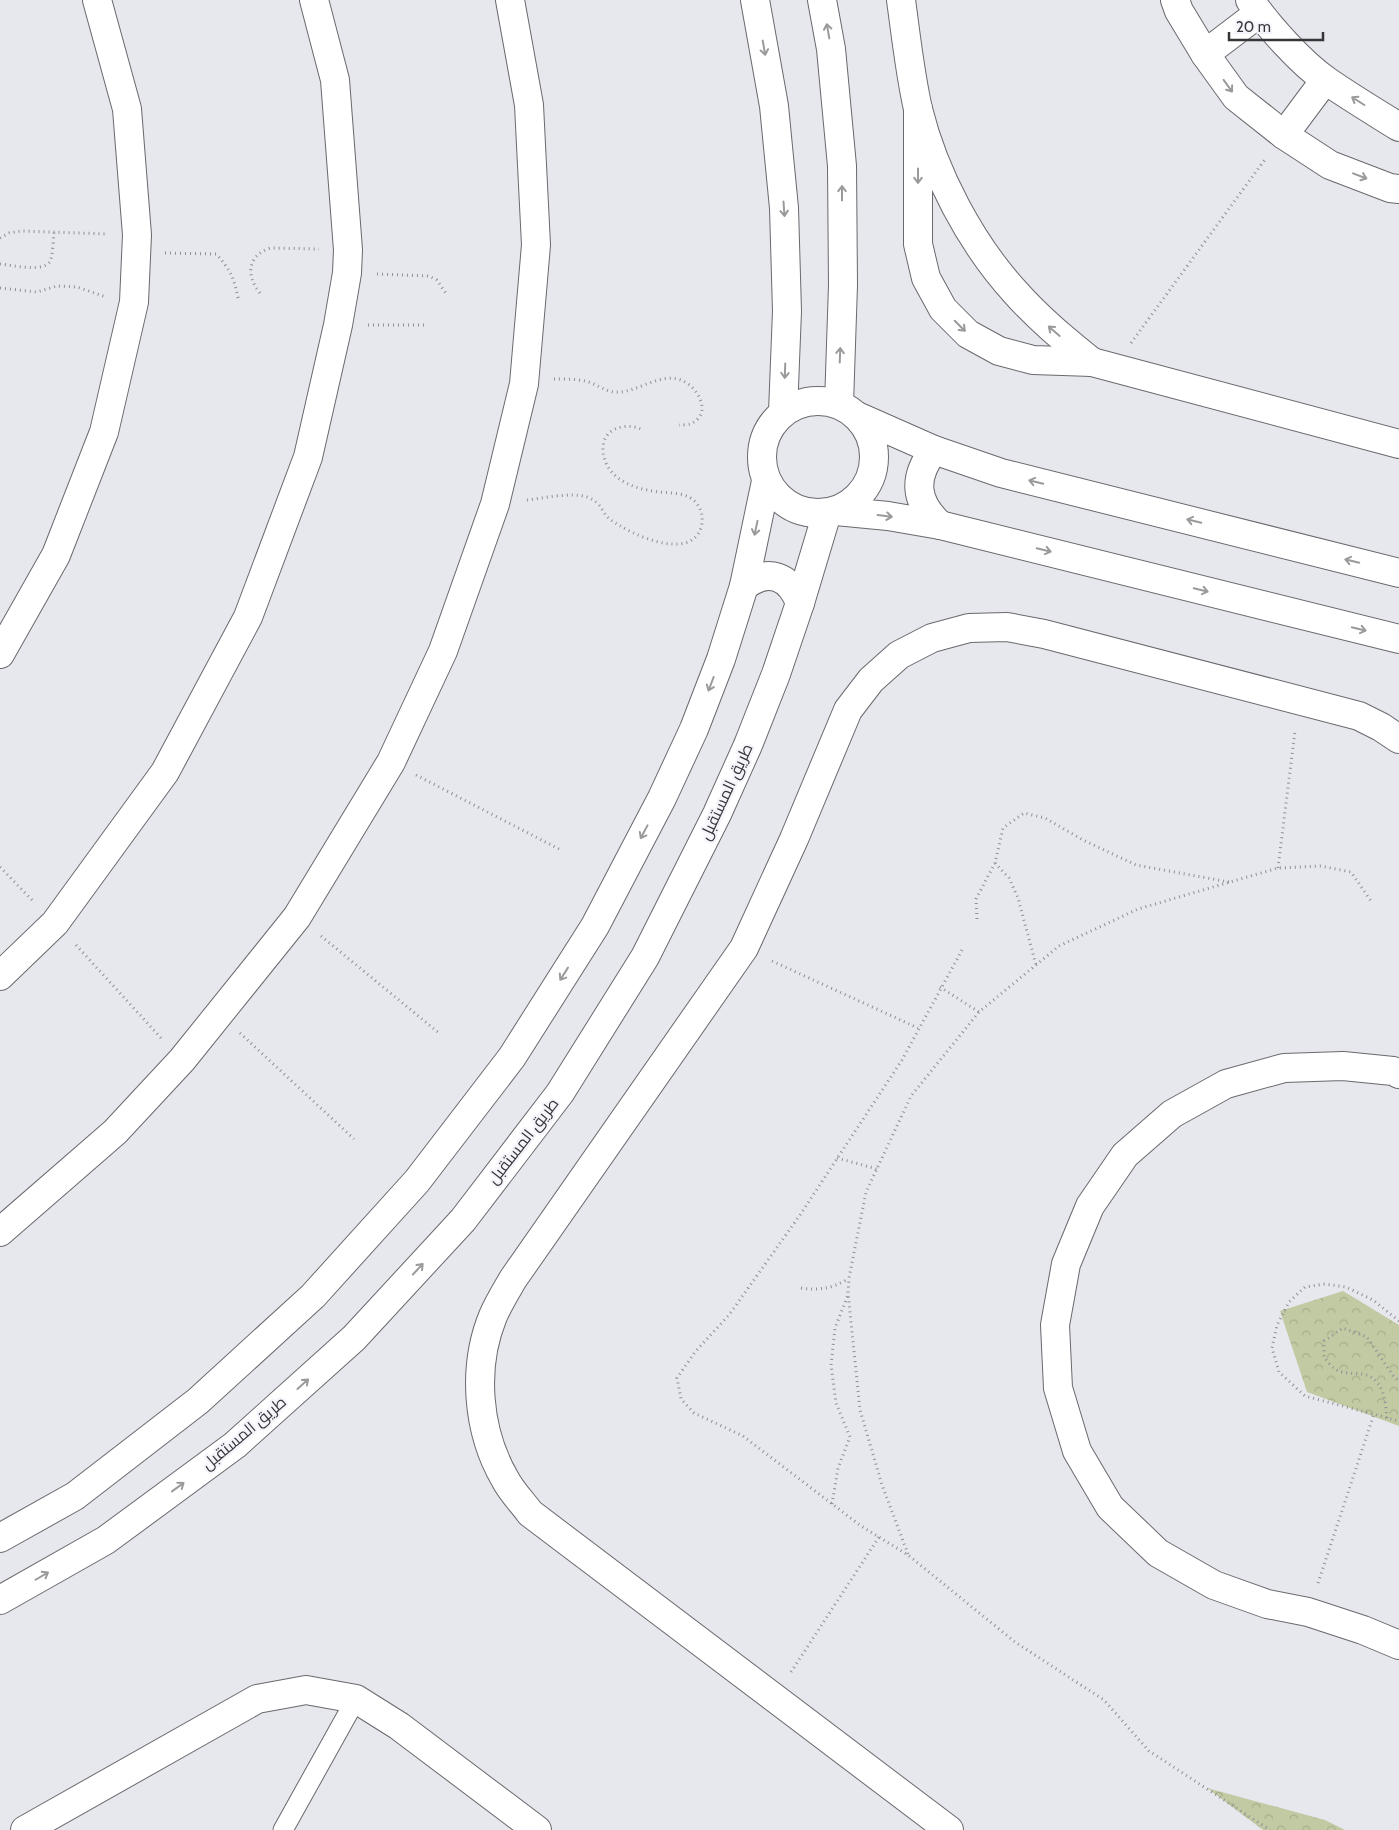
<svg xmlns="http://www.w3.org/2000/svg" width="1399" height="1830" viewBox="0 0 1399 1830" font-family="Cabin,Cairo,sans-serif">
	<defs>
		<pattern id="park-crowns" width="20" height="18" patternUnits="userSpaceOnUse" patternTransform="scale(1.25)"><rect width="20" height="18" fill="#c2caa3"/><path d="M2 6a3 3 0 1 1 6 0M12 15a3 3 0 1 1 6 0" fill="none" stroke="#a7ae8d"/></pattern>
	</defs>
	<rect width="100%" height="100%" fill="#e7e7ee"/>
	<!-- park -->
	<g fill="url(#park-crowns)">
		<path d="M1343,1291L1399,1325V1426L1307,1392L1280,1311Z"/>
		<path d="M1207,1788L1325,1820L1345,1830H1263Z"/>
	</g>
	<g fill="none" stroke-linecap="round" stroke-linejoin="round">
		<defs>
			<path id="service" d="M283,1830L356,1699"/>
			<g id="minor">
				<path d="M901,0C906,36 910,74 918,109C934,174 971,244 1016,293C1039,319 1065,340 1092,362"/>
				<path d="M1175,0L1179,11L1205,54L1236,97L1284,135L1330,165L1390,188L1399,189"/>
				<path d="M1250,0C1268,26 1301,63 1327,81C1350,97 1375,112 1399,127"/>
				<path d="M1205,54L1259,13"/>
				<path d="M918,109V244L926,278L943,309L968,334L999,351L1033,360L1092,362L1399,444"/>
				<path d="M1284,135L1325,80"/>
				<path d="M857,416L934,450L1001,473L1399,573"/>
				<path d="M934,450C913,477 914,501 940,525"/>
				<path d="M836,511L888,516L940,525L1399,639"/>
				<path d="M0,654L56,555L104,432L134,302L137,235L127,109L97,0"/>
				<path d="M0,976L55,923L165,772L248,617L308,457L338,325L347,273L348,250L335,80L314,0"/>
				<path d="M1399,1074L1393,1071L1343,1066L1284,1068L1226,1084L1172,1114L1125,1155L1090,1206L1066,1264L1055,1325L1058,1388L1077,1451L1110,1507L1158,1553L1214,1585L1267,1604L1308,1612L1363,1630L1399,1645"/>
				<path d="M0,1232L115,1132L182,1060L297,917L391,762L443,651L495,504L524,384L536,245L529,105L510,0"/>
				<path d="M25,1830L257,1699L306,1690L356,1699L399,1726L537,1830"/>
				<path d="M949,1830L530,1513C522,1502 511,1491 505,1479C477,1431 472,1367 493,1316C498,1304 506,1291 513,1279L744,948L794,839L848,710L871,680L899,655L932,638L969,628L1007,627L1044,634L1359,716L1381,727L1399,739"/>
			</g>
			<g id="secondary">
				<path d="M755,0L774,106L784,208L787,311L783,412"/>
				<path d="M822,0L831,49L842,166L843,285L839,404"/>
				<circle cx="818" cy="457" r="56"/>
				<path d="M744,586C768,568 789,575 800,603"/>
				<path d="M0,1538L75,1496L198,1401L313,1296L417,1181L512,1057L595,926L662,798L694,729L721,659L744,586L766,481"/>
				<path d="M0,1600L106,1540L235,1445L354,1338L463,1220L560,1093L645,957L717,814L748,745L776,674L800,603L827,513"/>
			</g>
		</defs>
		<!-- service casing -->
		<use href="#service" stroke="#69696e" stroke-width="21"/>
		<!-- minor casing -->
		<use href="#minor" stroke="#69696e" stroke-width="30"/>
		<!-- secondary casing -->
		<use href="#secondary" stroke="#69696e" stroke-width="30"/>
		<!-- path -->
		<g stroke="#8f8f94" stroke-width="3" stroke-dasharray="1 4" stroke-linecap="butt">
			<path d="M0,238L9,233L21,231L108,234"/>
			<path d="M165,253L216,254C230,269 234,278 238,298"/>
			<path d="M0,264C12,265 47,274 51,259C53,251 53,240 54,232"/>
			<path d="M377,274L429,276L437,280L447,295"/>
			<path d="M0,288L37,292L57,286L77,287L106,297"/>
			<path d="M260,293C246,276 247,256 270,248L319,249"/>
			<path d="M368,325H425"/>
			<path d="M1131,343L1266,158"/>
			<path d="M554,379C564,379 575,379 585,381C595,383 604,391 614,392C636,394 659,372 681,380C699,387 713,415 690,424C687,425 682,425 679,425"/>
			<path d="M527,500C544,498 571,492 587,497C603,503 601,513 611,520C630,534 689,562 701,528C705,514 699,500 684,495C673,492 659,493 647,490C626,486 604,474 603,450C602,429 624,422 641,429"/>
			<path d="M416,775L559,849"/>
			<path d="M995,863L1009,878L1018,898L1036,965"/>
			<path d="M0,867L33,901"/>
			<path d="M1278,868L1295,731"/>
			<path d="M977,919L976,899L995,863L1003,828L1024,813L1045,818L1083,840L1136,865L1229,882"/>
			<path d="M321,936L439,1033"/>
			<path d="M76,945L161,1038"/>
			<path d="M962,950L902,1060L800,1215L729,1315L695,1352L677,1378L681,1399L694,1413L743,1436L861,1526L908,1555L1015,1642L1104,1700L1149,1751L1270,1830"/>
			<path d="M772,961L918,1028"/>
			<path d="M940,987L979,1012"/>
			<path d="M240,1033L354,1139"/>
			<path d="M837,1158L877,1169"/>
			<path d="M801,1288C819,1291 833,1288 848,1279"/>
			<path d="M1399,1321L1373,1300L1346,1287L1325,1284L1305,1287L1289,1302L1277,1325L1272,1348L1279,1372L1305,1396L1399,1421"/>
			<path d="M1387,1418C1385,1400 1384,1378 1362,1374C1353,1373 1343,1374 1335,1369C1331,1366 1327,1361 1324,1357V1341L1343,1328L1367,1337L1394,1377L1399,1381"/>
			<path d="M832,1504L838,1468L850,1437L836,1403L831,1365L835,1328L848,1295"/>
			<path d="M908,1554L882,1485L860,1410L848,1293L849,1278L866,1192L911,1096L979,1012L1059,946L1138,909L1278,868L1321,866L1351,872L1371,901"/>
			<path d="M1318,1583L1374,1414"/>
			<path d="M791,1672L879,1537"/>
		</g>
		<!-- service -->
		<use href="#service" stroke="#fff" stroke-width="19"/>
		<!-- minor -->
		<use href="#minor" stroke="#fff" stroke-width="28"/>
		<!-- secondary -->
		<use href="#secondary" stroke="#fff" stroke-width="28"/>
	</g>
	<!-- one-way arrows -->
	<defs><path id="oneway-shaft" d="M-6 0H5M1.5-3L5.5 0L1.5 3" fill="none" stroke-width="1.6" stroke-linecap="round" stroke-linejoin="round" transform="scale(1.25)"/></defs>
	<g stroke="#9a9a9c">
		<use href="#oneway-shaft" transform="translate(828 31) rotate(-100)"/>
		<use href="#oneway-shaft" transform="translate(764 48) rotate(80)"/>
		<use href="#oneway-shaft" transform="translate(1228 86) rotate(54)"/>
		<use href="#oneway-shaft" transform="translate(1358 101) rotate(-148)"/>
		<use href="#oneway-shaft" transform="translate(918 176) rotate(90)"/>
		<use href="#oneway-shaft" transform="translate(1360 176) rotate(21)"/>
		<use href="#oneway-shaft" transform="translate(842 193) rotate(-90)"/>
		<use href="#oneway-shaft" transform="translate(784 209) rotate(86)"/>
		<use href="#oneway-shaft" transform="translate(960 326) rotate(45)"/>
		<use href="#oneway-shaft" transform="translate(1054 331) rotate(-139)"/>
		<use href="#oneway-shaft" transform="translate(840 355) rotate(-88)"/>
		<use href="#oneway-shaft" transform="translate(785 371) rotate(92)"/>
		<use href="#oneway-shaft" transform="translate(1036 482) rotate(-166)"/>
		<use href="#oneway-shaft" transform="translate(885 516) rotate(7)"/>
		<use href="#oneway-shaft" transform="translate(1194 521) rotate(-166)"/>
		<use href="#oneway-shaft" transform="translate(756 528) rotate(102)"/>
		<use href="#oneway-shaft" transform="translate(1044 550) rotate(14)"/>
		<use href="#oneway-shaft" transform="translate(1352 561) rotate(-166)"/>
		<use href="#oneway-shaft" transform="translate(1201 590) rotate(14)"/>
		<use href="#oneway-shaft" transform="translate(1359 629) rotate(14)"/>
		<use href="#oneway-shaft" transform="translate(711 684) rotate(111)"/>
		<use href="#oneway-shaft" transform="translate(644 832) rotate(118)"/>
		<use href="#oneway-shaft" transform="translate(564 974) rotate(122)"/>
		<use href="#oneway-shaft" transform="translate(418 1269) rotate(-47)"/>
		<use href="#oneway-shaft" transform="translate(303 1384) rotate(-42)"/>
		<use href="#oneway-shaft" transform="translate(178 1487) rotate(-36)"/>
		<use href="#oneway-shaft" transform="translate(42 1576) rotate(-30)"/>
	</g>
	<g text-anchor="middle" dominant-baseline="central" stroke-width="4.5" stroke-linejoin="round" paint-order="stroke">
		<!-- street labels -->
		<g font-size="16" fill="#363639" stroke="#f5f4fb">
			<text transform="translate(726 792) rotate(-65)">طريق المستقبل</text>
			<text transform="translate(523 1141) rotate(-52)">طريق المستقبل</text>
			<text transform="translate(244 1433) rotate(-40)">طريق المستقبل</text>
		</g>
	</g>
	<!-- scale -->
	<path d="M1229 32v8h94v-8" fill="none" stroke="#363639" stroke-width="2.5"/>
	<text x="1236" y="32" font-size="15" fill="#363639" stroke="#f5f4fb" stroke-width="4" paint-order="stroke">20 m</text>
</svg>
